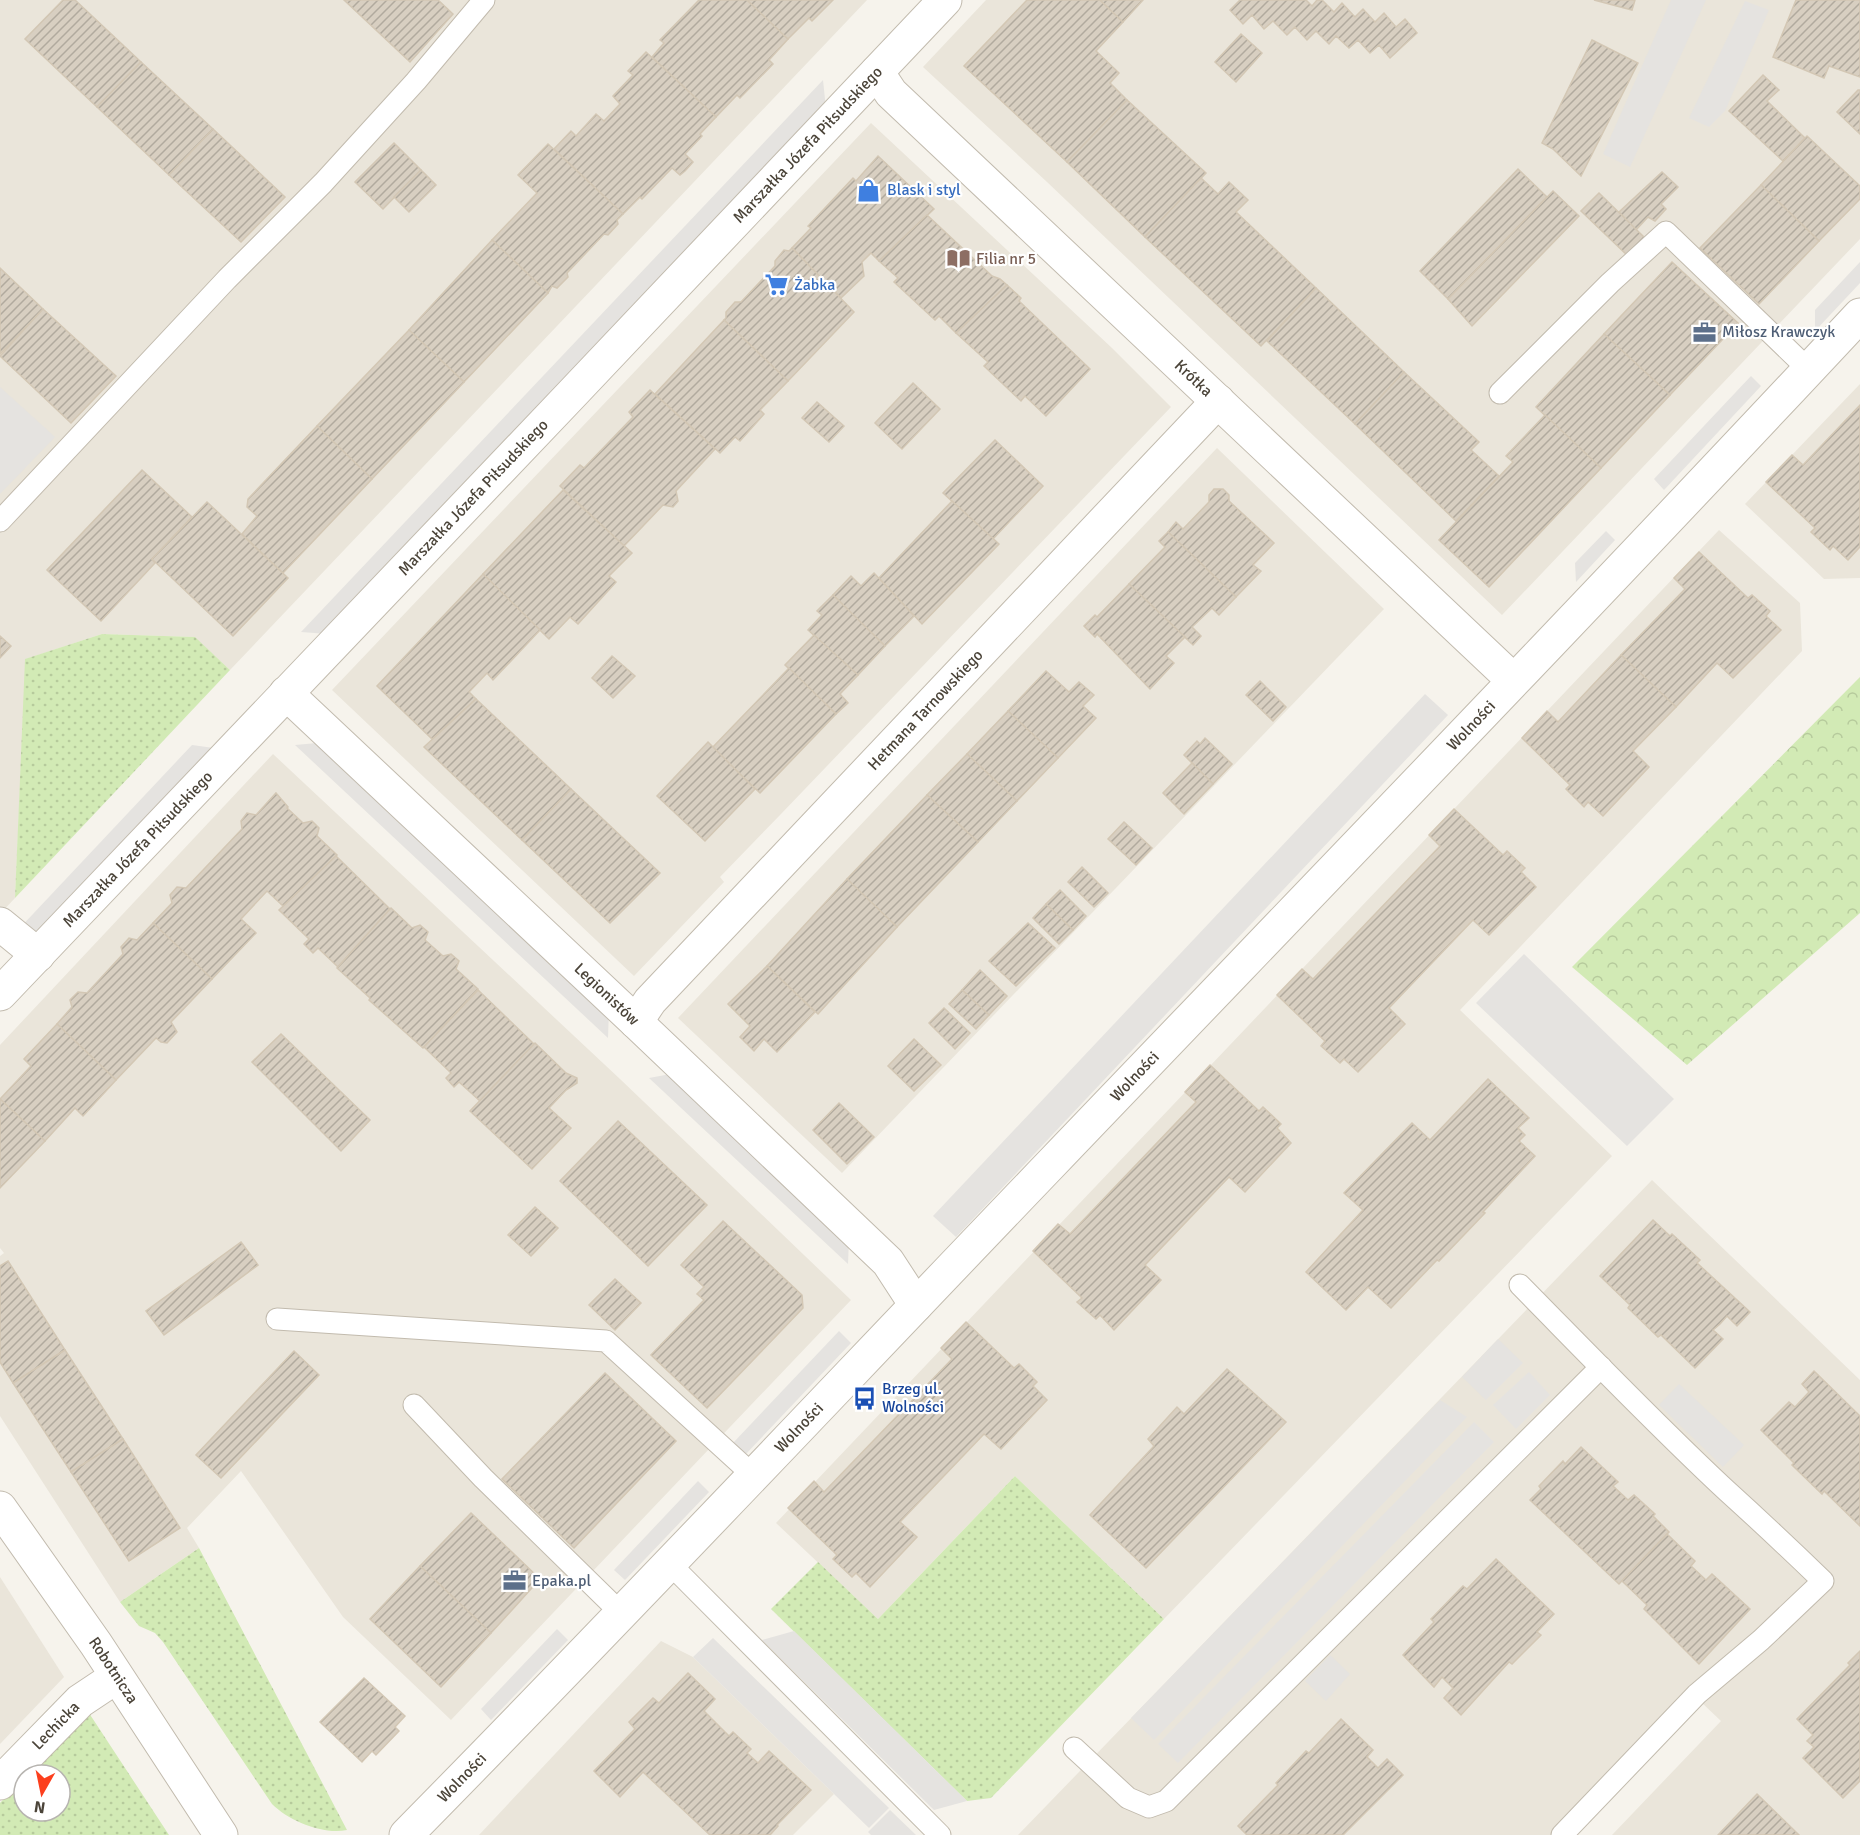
<svg xmlns="http://www.w3.org/2000/svg" width="1860" height="1835" viewBox="0 0 1860 1835" font-family="Signika,sans-serif">
	<defs>
		<pattern id="grass-dots" width="8" height="8" patternUnits="userSpaceOnUse" patternTransform="scale(1.5)"><rect width="8" height="8" fill="#d2eab5"/><path d="M2 2h.1M6 6h.1" fill="none" stroke="#b6ca9c" stroke-width="1.8" stroke-linecap="round"/></pattern>
		<pattern id="forest-crowns" width="20" height="18" patternUnits="userSpaceOnUse" patternTransform="scale(1.5)"><rect width="20" height="18" fill="#d2eab5"/><path d="M2 6a3 3 0 1 1 6 0M12 15a3 3 0 1 1 6 0" fill="none" stroke="#b6ca9c"/></pattern>
		<pattern id="building-hatch" width="6" height="6" patternUnits="userSpaceOnUse" patternTransform="scale(1.5)"><rect width="6" height="6" fill="#d8cfc1"/><path d="M-1 1l2-2M0 6l6-6M5 7l2-2" fill="none" stroke="#b1aa9e"/></pattern>
	</defs>
	<rect width="100%" height="100%" fill="#f6f3ec"/>
	<!-- residential -->
	<g fill="#eae5da">
		<path d="M0,0H867L230,670L194,637L102,634L26,659L15,898L0,914Z"/>
		<path d="M986,0H1860V239L1502,615L1047,182L923,67Z"/>
		<path d="M871,123L1112,348L1171,407L781,814L720,877L724,882L634,976L332,690Z"/>
		<path d="M1860,384V578L1824,579L1745,504Z"/>
		<path d="M1217,448L1384,609L842,1173L678,1018Z"/>
		<path d="M1719,530L1800,603L1802,651L1460,1010L1612,1156L1164,1619L1015,1476L878,1619L776,1523Z"/>
		<path d="M273,754L620,1079L851,1300L451,1720L343,1617L241,1471L187,1528L199,1548L120,1602L0,1416V1256L4,1253L0,1248V1045Z"/>
		<path d="M1652,1180L1860,1380V1835H1612L1721,1721L1701,1702L1573,1835H1018Z"/>
		<path d="M0,1577L64,1677L0,1744Z"/>
		<path d="M661,1641L693,1657L834,1794L793,1835H479Z"/>
	</g>
	<!-- grass -->
	<g fill="url(#grass-dots)">
		<path d="M102,634L195,637L230,670L15,898L25,659Z"/>
		<path d="M1015,1476L1164,1619L991,1798L967,1801L771,1609L818,1562L878,1619Z"/>
		<path d="M199,1548L347,1830C323,1835 289,1821 272,1804L163,1642L155,1633L139,1626L120,1602Z"/>
		<path d="M87,1710L169,1835H0V1803L24,1778V1811H60V1775H27Z"/>
	</g>
	<!-- forest -->
	<path fill="url(#forest-crowns)" d="M1860,677V913L1687,1065L1572,967Z"/>
	<!-- parking -->
	<g fill="#e5e3e0">
		<path d="M1671,0H1706L1630,167L1603,154Z"/>
		<path d="M1745,1L1769,10L1725,111L1709,127L1689,118Z"/>
		<path d="M823,80L826,109L328,634L301,632Z"/>
		<path d="M1860,262V283L1815,331V310Z"/>
		<path d="M1751,376L1761,386L1664,490L1654,479Z"/>
		<path d="M0,387L55,437L0,494Z"/>
		<path d="M1606,531L1615,540L1576,582L1575,563Z"/>
		<path d="M1425,694L1448,715L956,1237L933,1216Z"/>
		<path d="M328,742L609,1009L608,1038L295,745Z"/>
		<path d="M192,745L221,749L49,933L17,931Z"/>
		<path d="M1524,954L1674,1099L1627,1146L1476,1003Z"/>
		<path d="M676,1073L849,1239L848,1264L649,1078Z"/>
		<path d="M839,1331L851,1343L745,1455L733,1443Z"/>
		<path d="M1498,1339L1523,1363L1486,1400L1462,1377Z"/>
		<path d="M1529,1372L1550,1395L1516,1429L1493,1405Z"/>
		<path d="M1679,1384L1744,1445L1723,1467L1659,1405Z"/>
		<path d="M1440,1400L1467,1417L1154,1740L1131,1718Z"/>
		<path d="M1474,1422L1494,1442L1178,1763L1158,1744Z"/>
		<path d="M698,1481L709,1492L625,1580L614,1570Z"/>
		<path d="M557,1629L568,1640L491,1720L481,1709Z"/>
		<path d="M794,1631L967,1801L934,1810L762,1640Z"/>
		<path d="M713,1638L889,1808L869,1828L693,1657Z"/>
		<path d="M1330,1655L1350,1674L1326,1701L1305,1681Z"/>
		<path d="M890,1810L916,1835H871L868,1832Z"/>
	</g>
	<!-- building -->
	<g fill="url(#building-hatch)" stroke="#d3c7b4" stroke-width="1.5">
		<path d="M63,0H75L141,62L97,107L25,39Z"/>
		<path d="M344,0H438L453,14L410,62Z"/>
		<path d="M699,0H747L788,39L769,60L773,64L740,98L737,95L716,117L652,57L664,43L660,40Z"/>
		<path d="M747,0H833L812,21L809,18L788,39Z"/>
		<path d="M1027,0H1100L1123,22L1096,51L1119,73L1110,83L1127,100L1067,162L964,66Z"/>
		<path d="M1100,0H1143L1123,22Z"/>
		<path d="M1240,0H1306L1312,6L1317,0H1322L1334,12L1342,3L1355,17L1363,9L1375,22L1384,13L1396,27L1405,19L1417,33L1390,58L1379,45L1370,53L1358,40L1349,48L1336,36L1329,44L1316,31L1307,40L1295,27L1287,35L1273,21L1264,29L1252,15L1243,24L1230,10Z"/>
		<path d="M1594,0H1635L1632,10Z"/>
		<path d="M1796,0H1860V77L1829,66L1824,78L1773,57Z"/>
		<path d="M1241,34L1262,53L1236,82L1215,62Z"/>
		<path d="M1592,40L1638,63L1581,176L1553,149L1542,143Z"/>
		<path d="M646,52L716,117L700,134L702,136L685,154L693,162L685,171L680,175L672,168L642,199L640,197L623,214L554,149L571,131L576,136L596,114L604,121L620,104L613,96L633,75L628,71Z"/>
		<path d="M141,62L213,129L169,175L97,107Z"/>
		<path d="M1763,75L1779,90L1767,101L1805,138L1783,161L1729,111Z"/>
		<path d="M1858,90H1860V134L1837,112Z"/>
		<path d="M1127,100L1206,173L1145,237L1067,162Z"/>
		<path d="M213,129L285,197L241,242L169,175Z"/>
		<path d="M1807,136L1860,186V199L1819,241L1761,185Z"/>
		<path d="M394,143L421,170L383,209L355,182Z"/>
		<path d="M548,144L623,214L617,220L618,224L608,235L604,234L567,273L568,277L557,288L552,286L548,293L492,240L537,193L518,175Z"/>
		<path d="M878,156L934,209L879,261L871,253L862,262L864,276L841,298L792,248L811,228L808,226L853,178L856,181Z"/>
		<path d="M1518,169L1547,197L1448,299L1420,271Z"/>
		<path d="M421,170L436,185L409,212L394,197Z"/>
		<path d="M1662,172L1678,187L1661,204L1666,209L1655,221L1648,217L1636,230L1619,212Z"/>
		<path d="M1201,178L1218,194L1229,182L1248,200L1236,212L1316,288L1261,346L1145,237Z"/>
		<path d="M1761,185L1819,241L1759,304L1700,248Z"/>
		<path d="M1553,191L1579,216L1472,326L1448,299Z"/>
		<path d="M1599,193L1645,238L1628,256L1581,211Z"/>
		<path d="M927,215L992,276L1000,279L1007,285L956,333L939,316L935,320L894,282L898,278L879,261Z"/>
		<path d="M492,240L548,293L464,382L409,330Z"/>
		<path d="M792,248L854,312L788,381L724,320L726,318V312L735,302H741L775,266V261L784,250L789,251Z"/>
		<path d="M1672,262L1738,323L1670,395L1604,334Z"/>
		<path d="M0,268L43,309L0,354Z"/>
		<path d="M1007,285L1021,298L1019,301L1090,369L1046,416L1025,396L1021,401L984,366L988,362L956,333Z"/>
		<path d="M1316,288L1404,372L1355,424L1267,341Z"/>
		<path d="M43,309L116,376L71,423L0,356Z"/>
		<path d="M724,320L788,381L760,410L764,414L740,441L735,437L720,453L655,394Z"/>
		<path d="M409,330L464,382L372,479L317,426Z"/>
		<path d="M1604,334L1670,395L1601,468L1536,407Z"/>
		<path d="M1404,372L1479,442L1471,450L1499,476L1456,521L1355,424Z"/>
		<path d="M913,383L940,409L902,449L875,423Z"/>
		<path d="M650,390L715,449L676,491L678,501L673,507L663,505L624,546L560,486L580,465L584,468L633,417L629,412Z"/>
		<path d="M817,402L844,426L829,442L802,418Z"/>
		<path d="M1860,405V547L1848,560L1833,546L1830,550L1811,532L1815,528L1766,482L1792,455L1803,465Z"/>
		<path d="M1545,415L1601,468L1489,587L1439,540L1513,462L1506,456Z"/>
		<path d="M317,426L372,479L283,573L242,534L257,516L247,507L248,499Z"/>
		<path d="M995,440L1043,486L993,539L943,493Z"/>
		<path d="M142,470L192,517L152,559L155,563L101,621L47,570Z"/>
		<path d="M1214,489H1223L1229,495V501L1274,543L1253,565L1261,571L1236,597L1168,532L1176,522L1183,529L1209,502V495Z"/>
		<path d="M563,490L632,553L609,576L616,582L578,624L570,617L549,639L483,574Z"/>
		<path d="M952,501L999,544L922,624L879,578Z"/>
		<path d="M207,502L288,578L233,636L152,559Z"/>
		<path d="M1168,532L1236,597L1219,615L1212,608L1192,627L1201,636L1193,645L1129,584L1165,547L1159,541Z"/>
		<path d="M1699,552L1748,598L1752,595L1770,611L1766,616L1781,630L1733,678L1717,663L1676,707L1621,655L1685,589L1674,578Z"/>
		<path d="M874,573L914,616L885,646L833,595L851,576L861,586Z"/>
		<path d="M483,574L540,630L493,680L487,673L469,692L476,699L432,739L377,686Z"/>
		<path d="M1129,584L1185,637L1166,656L1174,663L1150,689L1097,634L1095,637L1084,626L1095,615L1097,617Z"/>
		<path d="M833,595L885,646L858,675L808,630L822,615L817,611Z"/>
		<path d="M814,635L858,675L840,694L848,703L836,714L785,665Z"/>
		<path d="M0,636L11,646L0,658Z"/>
		<path d="M1621,655L1676,707L1633,751L1649,767L1603,816L1588,802L1584,807L1566,789L1570,785L1522,738L1547,711L1558,722Z"/>
		<path d="M612,656L635,676L613,698L592,678Z"/>
		<path d="M789,668L836,714L760,793L712,748Z"/>
		<path d="M1046,671L1069,692L1079,682L1094,695L1083,706L1096,718L1058,758L1008,711Z"/>
		<path d="M1260,681L1286,707L1273,721L1246,695Z"/>
		<path d="M476,699L571,789L522,840L424,747Z"/>
		<path d="M1008,711L1058,758L1017,801L967,754Z"/>
		<path d="M1205,738L1232,764L1213,784L1184,755L1197,741L1200,744Z"/>
		<path d="M708,742L755,789L705,841L657,796Z"/>
		<path d="M967,754L1017,801L978,842L927,795Z"/>
		<path d="M1192,763L1213,784L1184,814L1163,793Z"/>
		<path d="M571,789L660,873L610,923L522,840Z"/>
		<path d="M276,793L288,807L287,808L303,823L312,821L319,828L317,836L337,855L283,906L267,891L241,919L256,933L212,979L153,923L172,903L170,895L177,887L186,888L242,829L241,821L247,813L256,815Z"/>
		<path d="M927,795L978,842L897,927L847,879Z"/>
		<path d="M1454,809L1503,855L1507,851L1525,868L1521,872L1536,887L1489,935L1473,920L1389,1008L1405,1024L1358,1072L1344,1059L1340,1063L1321,1046L1325,1041L1277,995L1302,969L1313,979L1440,846L1429,835Z"/>
		<path d="M1124,822L1152,848L1136,865L1108,839Z"/>
		<path d="M336,856L390,909L338,967L318,948L313,953L304,944L309,939L279,910Z"/>
		<path d="M1082,867L1108,893L1094,907L1068,882Z"/>
		<path d="M847,879L897,927L818,1014L767,966Z"/>
		<path d="M1060,890L1086,916L1073,930L1046,904Z"/>
		<path d="M1046,904L1073,930L1059,944L1033,918Z"/>
		<path d="M391,908L412,928L420,925L428,932L425,940L443,956L451,954L459,961L456,969L478,989L423,1048L369,1000L370,998L337,968Z"/>
		<path d="M153,923L212,979L171,1022L177,1032L167,1043L161,1042L156,1038L116,1080L57,1024L72,1007L70,1000L78,992L87,993L123,954L121,947L129,938L137,940Z"/>
		<path d="M1028,923L1055,948L1016,986L989,961Z"/>
		<path d="M767,966L815,1012L777,1052L764,1039L754,1051L740,1037L750,1026L728,1004Z"/>
		<path d="M980,970L1007,996L989,1015L962,990Z"/>
		<path d="M478,990L534,1044L480,1101L459,1082L454,1087L446,1078L451,1073L424,1047Z"/>
		<path d="M962,990L989,1015L976,1029L949,1004Z"/>
		<path d="M944,1008L970,1033L955,1049L929,1023Z"/>
		<path d="M57,1024L116,1080L83,1116L75,1108L45,1141L0,1099L31,1066L24,1059Z"/>
		<path d="M281,1034L370,1120L341,1151L252,1062Z"/>
		<path d="M914,1039L941,1065L914,1091L888,1066Z"/>
		<path d="M535,1043L566,1073L577,1078V1083L566,1090L549,1108L571,1128L532,1169L470,1111Z"/>
		<path d="M1210,1065L1259,1111L1263,1107L1281,1124L1277,1128L1291,1143L1245,1192L1229,1177L1145,1265L1161,1280L1114,1330L1100,1315L1096,1319L1077,1302L1082,1298L1033,1251L1058,1224L1070,1234L1196,1102L1185,1092Z"/>
		<path d="M1488,1079L1529,1118L1518,1128L1525,1135L1519,1141L1535,1156L1483,1212L1485,1213L1439,1261L1437,1260L1391,1308L1368,1287L1346,1310L1306,1272L1363,1210L1344,1193L1412,1123L1430,1140Z"/>
		<path d="M0,1099L45,1141L0,1188Z"/>
		<path d="M839,1103L874,1137L847,1164L813,1130Z"/>
		<path d="M618,1121L707,1205L648,1266L560,1181Z"/>
		<path d="M535,1207L558,1228L531,1256L508,1235Z"/>
		<path d="M1653,1220L1670,1236L1672,1234L1700,1260L1697,1263L1750,1312L1737,1326L1727,1316L1720,1324L1713,1330L1723,1339L1695,1368L1661,1335L1658,1337L1628,1308L1630,1305L1600,1276Z"/>
		<path d="M723,1221L802,1295L803,1308L707,1408L651,1355L704,1300L697,1294L704,1287L681,1265Z"/>
		<path d="M241,1242L258,1265L164,1335L146,1311Z"/>
		<path d="M8,1261L65,1350L13,1383L0,1362V1266Z"/>
		<path d="M615,1279L641,1303L615,1330L589,1305Z"/>
		<path d="M966,1322L1014,1368L1019,1364L1037,1382L1033,1386L1047,1400L1001,1449L984,1434L900,1522L917,1537L870,1587L856,1573L852,1577L833,1559L837,1555L788,1508L814,1481L824,1492L952,1359L941,1348Z"/>
		<path d="M65,1350L123,1439L71,1472L13,1383Z"/>
		<path d="M294,1351L319,1375L221,1478L196,1455Z"/>
		<path d="M1227,1369L1286,1422L1146,1568L1090,1515L1154,1446L1148,1439L1177,1407L1184,1414Z"/>
		<path d="M1814,1371L1860,1416V1526L1824,1491L1822,1494L1792,1465L1794,1463L1761,1430L1789,1402L1795,1407L1809,1392L1802,1384Z"/>
		<path d="M605,1373L676,1441L574,1548L502,1479Z"/>
		<path d="M123,1439L180,1528L129,1561L71,1472Z"/>
		<path d="M1581,1447L1618,1482L1613,1486L1628,1500L1634,1495L1655,1514L1653,1516L1669,1532L1619,1584L1530,1500L1541,1489L1539,1486L1563,1461L1565,1464Z"/>
		<path d="M471,1513L540,1579L491,1633L420,1566Z"/>
		<path d="M1667,1534L1695,1561L1691,1566L1706,1580L1712,1574L1750,1609L1699,1664L1644,1609L1647,1605L1622,1581Z"/>
		<path d="M1496,1559L1554,1614L1537,1632L1541,1635L1512,1664L1509,1662L1461,1715L1444,1698L1453,1688L1442,1677L1434,1687L1403,1655L1434,1622L1431,1619L1463,1586L1467,1589Z"/>
		<path d="M420,1566L491,1633L441,1687L370,1619Z"/>
		<path d="M1860,1651V1781L1843,1798L1803,1758L1814,1747L1807,1741L1813,1735L1797,1719L1850,1665L1848,1663Z"/>
		<path d="M688,1673L715,1699L704,1711L729,1736L733,1732L751,1749L747,1753L758,1763L769,1751L811,1790L777,1825L778,1826L770,1835H710L643,1772L620,1797L594,1771L635,1729L629,1722L653,1698L659,1703Z"/>
		<path d="M364,1678L405,1716L395,1727L399,1731L376,1755L372,1751L362,1762L320,1722Z"/>
		<path d="M1341,1719L1373,1750L1367,1757L1378,1768L1387,1759L1403,1775L1343,1835H1247L1238,1826L1278,1785L1276,1783L1306,1751L1309,1753Z"/>
		<path d="M1757,1794L1799,1835H1718Z"/>
	</g>
	<g fill="none" stroke-linecap="round" stroke-linejoin="round">
		<defs>
			<g id="service">
				<path d="M1500,393L1610,283L1666,232L1809,370"/>
				<path d="M0,521L227,279L323,183L416,81L484,0"/>
				<path d="M1520,1285C1588,1354 1656,1425 1727,1491C1759,1520 1791,1550 1823,1581L1761,1640L1697,1694L1562,1835"/>
				<path d="M277,1319L606,1341L754,1476"/>
				<path d="M414,1405L483,1478L621,1613"/>
				<path d="M670,1564L940,1835"/>
				<path d="M1074,1748L1128,1798L1149,1807L1166,1801L1601,1367"/>
			</g>
			<g id="minor">
				<path id="s1" d="M877,72L891,93L1513,680"/>
				<path id="s2" d="M286,693L636,1022L888,1262L916,1305"/>
				<path d="M0,924L38,955"/>
				<path id="s3" d="M0,994L570,396L945,0"/>
				<path id="s4" d="M636,1022L650,1001L1218,401"/>
				<path id="s5" d="M0,1508L96,1644L221,1835"/>
				<path id="s6" d="M0,1783L80,1701L116,1677"/>
				<path id="s7" d="M406,1835C624,1614 836,1388 1051,1164C1321,882 1593,601 1860,315"/>
			</g>
		</defs>
		<!-- service casing -->
		<use href="#service" stroke="#c2bbae" stroke-width="23"/>
		<!-- minor casing -->
		<use href="#minor" stroke="#c2bbae" stroke-width="35"/>
		<!-- service -->
		<use href="#service" stroke="#fff" stroke-width="21"/>
		<!-- minor -->
		<use href="#minor" stroke="#fff" stroke-width="33"/>
	</g>
	<!-- icons -->
	<defs>
		<symbol id="shop-bare" viewBox="-9 -9 18 18"><path d="M-5-2.5h2.3a2.7 3.5 0 0 1 5.4 0H5L5.5 6h-11ZM-1.5-2.5h3a1.5 2.3 0 0 0-3 0Z" fill="#3f7fe0" stroke="#fff" stroke-width="2.5" paint-order="stroke"/></symbol>
		<symbol id="library-bare" viewBox="-9 -9 18 18"><path d="M-6-4Q-3-5.5-.7-3.5V5Q-3 3-6 4ZM6-4Q3-5.5 .7-3.5V5Q3 3 6 4Z" fill="#8d6e63" stroke="#fff" stroke-width="2.5" paint-order="stroke"/></symbol>
		<symbol id="supermarket-bare" viewBox="-9 -9 18 18"><path d="M-6-5.5h2.5l.6 2H6L4.5 2H-2.5L-4.4-4H-6ZM-1.5 3.2a1.3 1.3 0 1 0 .1 0ZM3 3.2a1.3 1.3 0 1 0 .1 0Z" fill="#3f7fe0" stroke="#fff" stroke-width="2.5" paint-order="stroke"/></symbol>
		<symbol id="office-bare" viewBox="-9 -9 18 18"><path d="M-6-3h4V-5.5h4V-3h4V5H-6ZM-1-4.5V-3h2v-1.5ZM-6 0V1H6V0Z" fill="#5c6f8a" stroke="#fff" stroke-width="2.5" paint-order="stroke"/></symbol>
		<symbol id="bus-bare" viewBox="-9 -9 18 18"><path d="M-5-6H5V4H4V6H2V4H-2V6H-4V4H-5ZM-3.5-4V0h7V-4ZM-3.5 1.2v1.5H-2V1.2ZM2 1.2v1.5H3.5V1.2Z" fill="#1a4fb4" stroke="#fff" stroke-width="2.5" paint-order="stroke"/></symbol>
	</defs>
	<g fill-rule="evenodd">
		<use href="#shop-bare" x="852" y="174" width="33" height="33"/>
		<use href="#library-bare" x="942" y="242" width="33" height="33"/>
		<use href="#supermarket-bare" x="760" y="268" width="33" height="33"/>
		<use href="#office-bare" x="1688" y="316" width="33" height="33"/>
		<use href="#bus-bare" x="848" y="1382" width="33" height="33"/>
		<use href="#office-bare" x="498" y="1564" width="33" height="33"/>
	</g>
	<g text-anchor="middle" dominant-baseline="central" stroke-width="4.5" stroke-linejoin="round" paint-order="stroke">
		<!-- street labels -->
		<g font-size="16" fill="#4b4439" stroke="#fff">
			<text stroke="none"><textPath href="#s3" startOffset="1172">Marszałka Józefa Piłsudskiego</textPath></text>
			<text stroke="none"><textPath href="#s1" startOffset="441">Krótka</textPath></text>
			<text stroke="none"><textPath href="#s3" startOffset="686">Marszałka Józefa Piłsudskiego</textPath></text>
			<text stroke="none"><textPath href="#s4" startOffset="426">Hetmana Tarnowskiego</textPath></text>
			<text stroke="none"><textPath href="#s7" startOffset="1538">Wolności</textPath></text>
			<text stroke="none"><textPath href="#s3" startOffset="200">Marszałka Józefa Piłsudskiego</textPath></text>
			<text stroke="none"><textPath href="#s2" startOffset="440">Legionistów</textPath></text>
			<text stroke="none"><textPath href="#s7" startOffset="1052">Wolności</textPath></text>
			<text stroke="none"><textPath href="#s7" startOffset="566">Wolności</textPath></text>
			<text stroke="none"><textPath href="#s5" startOffset="198">Robotnicza</textPath></text>
			<text stroke="none"><textPath href="#s6" startOffset="80">Lechicka</textPath></text>
			<text stroke="none"><textPath href="#s7" startOffset="80">Wolności</textPath></text>
		</g>
		<!-- shop labels -->
		<g font-size="16" fill="#366cbe" stroke="#fff" text-anchor="start">
			<text x="887" y="190">Blask i styl</text>
			<text x="794" y="285">Żabka</text>
		</g>
		<!-- education labels -->
		<g font-size="16" fill="#785e54" stroke="#fff" text-anchor="start">
			<text x="976" y="259">Filia nr 5</text>
		</g>
		<!-- service labels -->
		<g font-size="16" fill="#4e5e75" stroke="#fff" text-anchor="start">
			<text x="1722" y="332">Miłosz Krawczyk</text>
			<text x="532" y="1581">Epaka.pl</text>
		</g>
		<!-- transit labels -->
		<g font-size="16" fill="#164399" stroke="#fff" text-anchor="start">
			<text x="882" y="1389">Brzeg ul.<tspan x="882" dy="18">Wolności</tspan></text>
		</g>
	</g>
	<!-- north arrow -->
	<g transform="translate(42 1793) rotate(189)"><circle r="28" fill="#ffffff" stroke="#b7b4b0" stroke-width="1.5"/>
	<path d="M0-4.5L10 22L0 15L-10 22Z" fill="#fc3f1d"/>
	<text y="-9" font-size="16" font-weight="bold" text-anchor="middle" fill="#4b4439">N</text>
	</g>
</svg>
